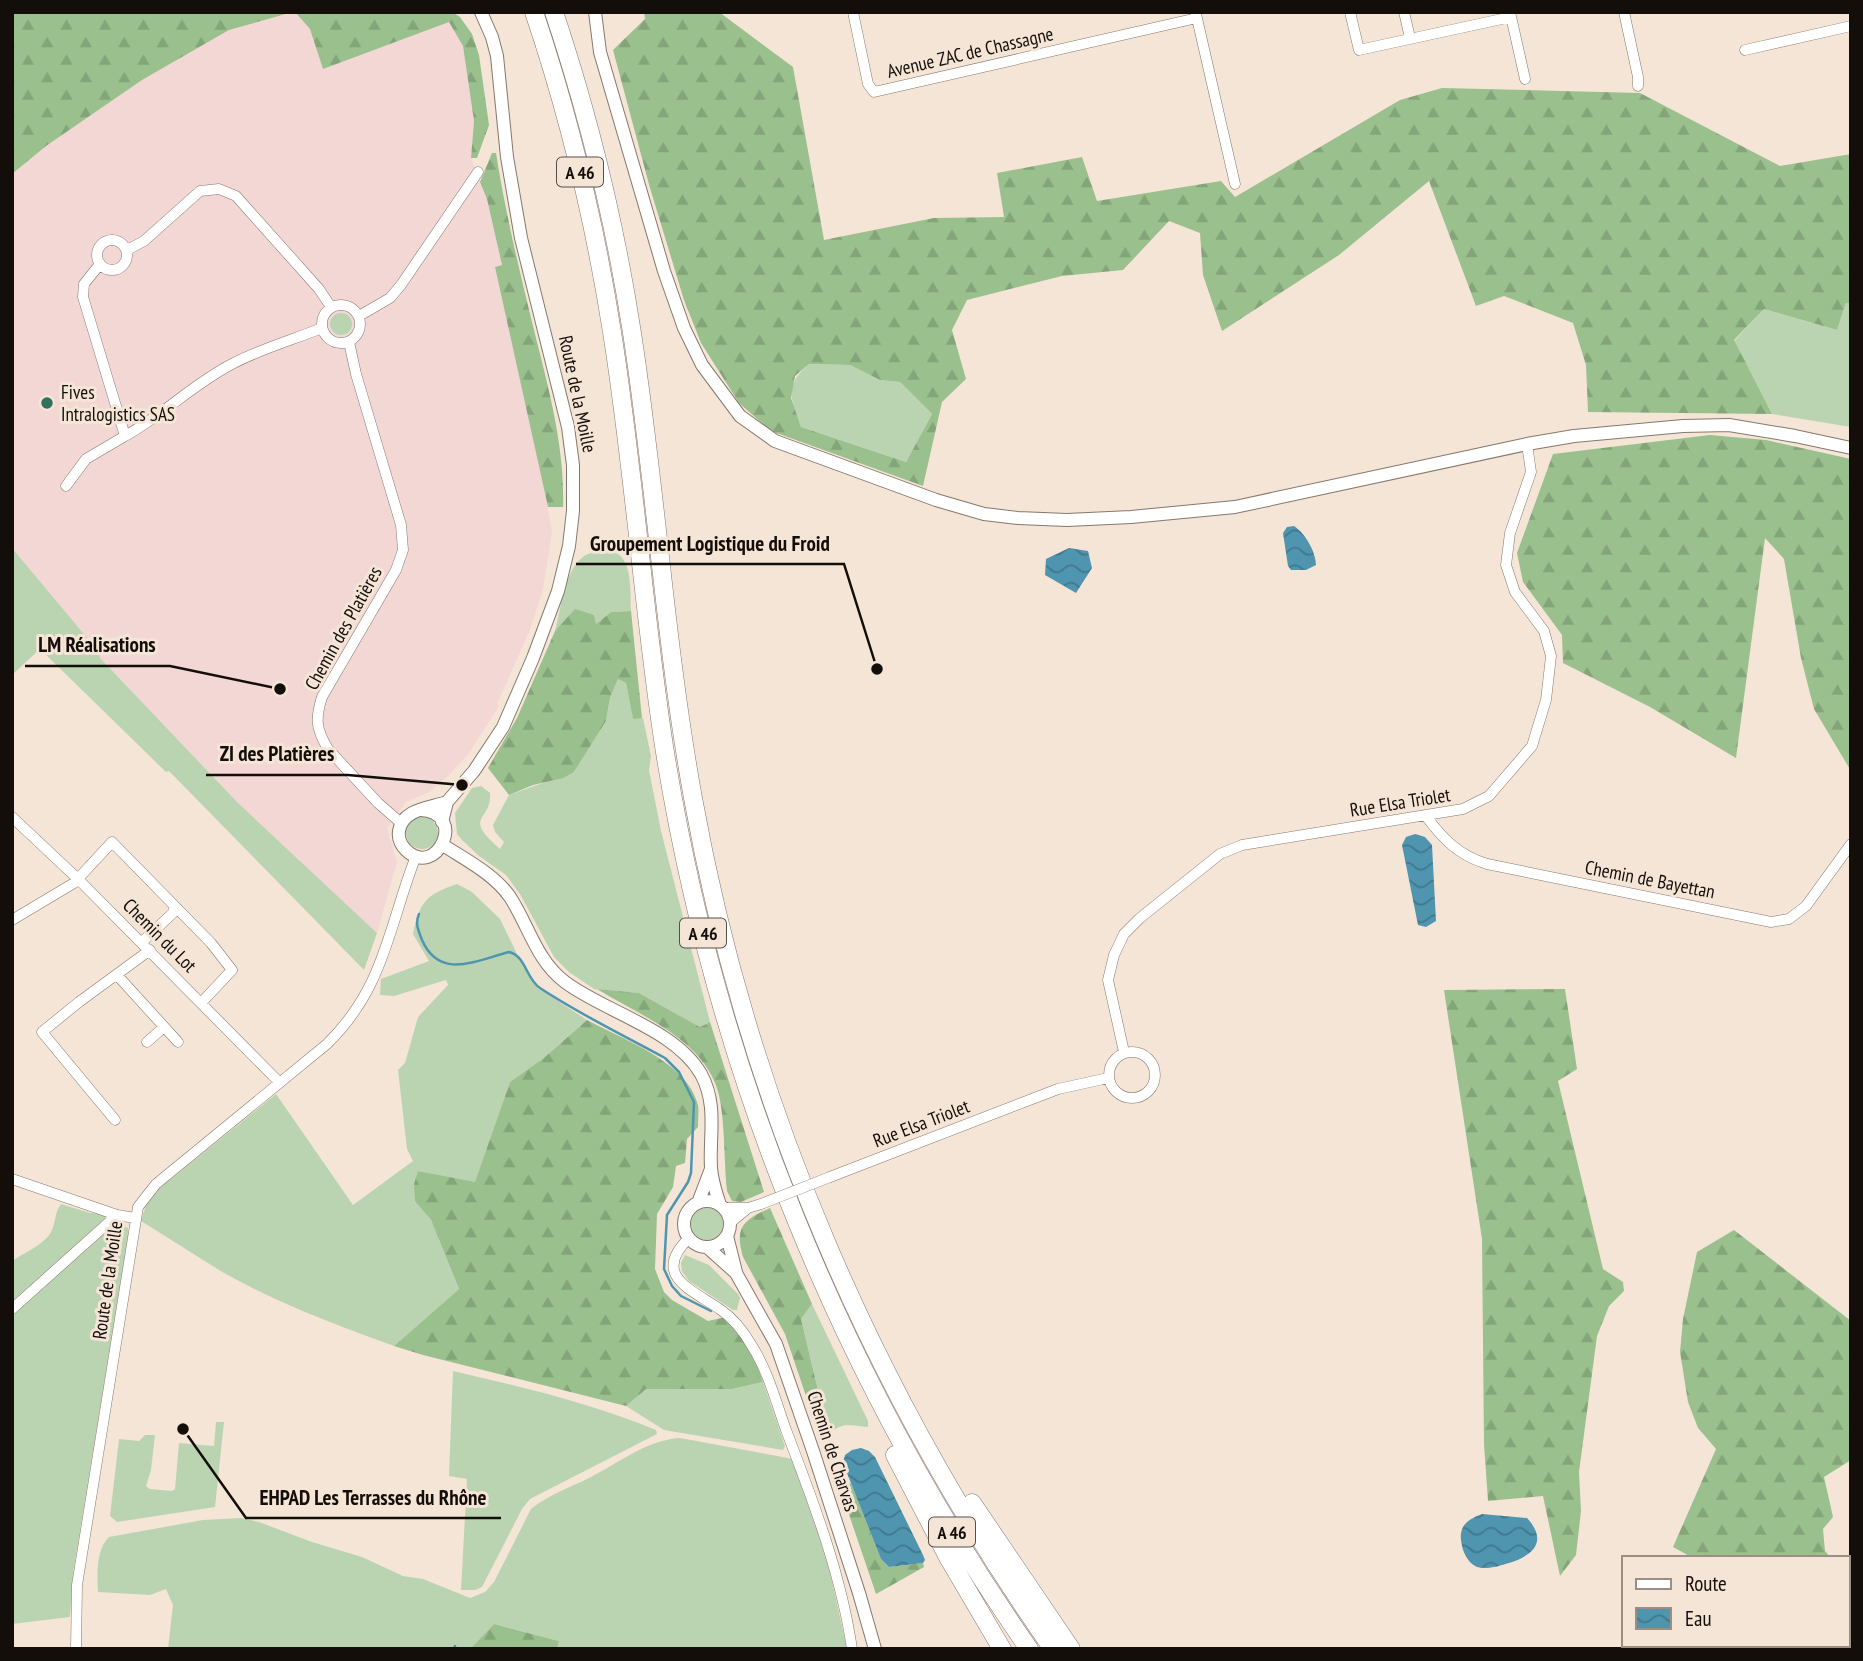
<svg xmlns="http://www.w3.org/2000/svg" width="1863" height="1661" font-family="'PT Sans Narrow',sans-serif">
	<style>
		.commercial { fill: #f2d7d5 }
		.grass { fill: #bad4b1 }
		.forest { fill: url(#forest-firs); fill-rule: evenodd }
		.water { fill: url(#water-waves) }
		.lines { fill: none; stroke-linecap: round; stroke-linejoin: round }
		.stream { stroke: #4f95af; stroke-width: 2.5 }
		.minor-casing { stroke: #86786c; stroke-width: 11 }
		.tertiary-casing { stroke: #86786c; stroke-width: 14 }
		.motorway-casing { stroke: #86786c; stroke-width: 19 }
		.minor { stroke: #fff; stroke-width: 10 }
		.tertiary { stroke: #fff; stroke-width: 12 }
		.motorway { stroke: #fff; stroke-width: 18 }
		.minor-bridge-casing { stroke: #86786c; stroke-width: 11; stroke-linecap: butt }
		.minor-bridge { stroke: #fff; stroke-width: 10 }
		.poi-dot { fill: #31715e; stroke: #f5e5d7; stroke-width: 2.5 }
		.labels { text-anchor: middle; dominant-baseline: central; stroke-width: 6; stroke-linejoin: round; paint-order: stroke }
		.shield { fill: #f5e5d7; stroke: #584e48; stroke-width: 2 }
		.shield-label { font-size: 18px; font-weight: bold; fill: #140e0a }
		.street-label { font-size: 19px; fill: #140e0a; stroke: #f5e5d7 }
		.poi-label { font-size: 19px; fill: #140e0a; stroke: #f5e5d7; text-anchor: start }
		.leader { fill: none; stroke: #140e0a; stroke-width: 2.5 }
		.callout-dot { fill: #140e0a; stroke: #f5e5d7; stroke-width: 2.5 }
		.callout-label { font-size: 21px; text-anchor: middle; font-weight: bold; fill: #140e0a; stroke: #f5e5d7; stroke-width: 6; stroke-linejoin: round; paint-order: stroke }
	</style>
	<defs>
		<pattern id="forest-firs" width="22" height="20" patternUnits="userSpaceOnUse" patternTransform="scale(1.75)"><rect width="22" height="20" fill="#9ac08e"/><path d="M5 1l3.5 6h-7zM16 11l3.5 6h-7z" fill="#84a479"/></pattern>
		<pattern id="water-waves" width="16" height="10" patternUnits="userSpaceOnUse" patternTransform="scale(1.75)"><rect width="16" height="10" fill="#4f95af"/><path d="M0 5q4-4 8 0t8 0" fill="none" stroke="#40788d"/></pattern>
	</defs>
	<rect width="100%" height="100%" fill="#f5e5d7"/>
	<path class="commercial" d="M295,12L310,29L323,69L449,22L463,46L474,121L471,158L487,199L502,265L495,267L543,482L552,531L543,590L529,632L497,704L499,706L469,753L447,777L429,792L406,802L387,828L397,862L377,933L238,803L100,658L99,652L12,548V174L46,146L142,80L229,30Z"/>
	<path class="grass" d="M1846,303L1851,304V427L1772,414L1734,341L1764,309L1837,330Z
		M330 324a11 11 0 1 1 22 0a11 11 0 1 1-22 0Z
		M809,364L850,365L880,380L900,382L932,414L906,462L801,427C791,398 783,387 809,364Z
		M12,548L99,652L100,658L238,803L377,933L364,970L169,771L166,772L40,649L12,675Z
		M606,551C610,552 614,552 618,554C633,564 630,596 631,611L611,612L596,624L555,631C561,609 564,570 584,556C590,552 598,552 606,551Z
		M618,679L626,683L633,718H643L651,756L649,770L661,831L710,1022L700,1027L639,993L594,989L569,972L554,957L520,894L506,875L479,856L462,840L457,834L455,813L472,788L481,786L490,793C492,822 461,815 500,849L504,842L495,832L493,825L509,795L574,772L606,721L610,698Z
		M406 833a16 16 0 1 1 32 0a16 16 0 1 1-32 0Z
		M457,884L472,892L500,919L518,956L538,988L587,1020L545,1057L510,1082L475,1183L418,1171L415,1200L431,1220L459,1289L394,1346C336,1325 278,1303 224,1273C196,1256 169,1238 141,1221L146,1205L156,1191L276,1094L353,1205L413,1161L407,1149L398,1070L405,1063L418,1017L448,985L446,980L394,996L380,995L381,979L429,961L413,934C420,902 425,895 457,884Z
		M61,1204L90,1213L104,1214L106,1219L12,1308V1261C24,1253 47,1243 52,1230C56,1220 55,1212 61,1204Z
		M691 1224a16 16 0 1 1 32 0a16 16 0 1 1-32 0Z
		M117,1222H122L123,1226L128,1228V1237L73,1573L70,1617L12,1624V1316L57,1273Z
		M685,1255L709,1265L738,1294L740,1298L737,1310H733L689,1281L682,1271L681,1263Z
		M812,1304L868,1421V1427C843,1425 845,1422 823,1437H819L807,1399L820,1397L801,1319Z
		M453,1371C522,1387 591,1403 656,1430L657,1434L530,1499L522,1509L482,1587L475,1590H461L467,1479L449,1476Z
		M763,1382L785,1446L783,1450L664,1430L626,1406L645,1389H732Z
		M216,1422H224L215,1507L117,1522L110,1516L119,1439L139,1441L145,1435H155L151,1470L146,1486L150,1489L172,1491L175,1489L179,1443L214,1446Z
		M680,1438L793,1459L829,1567L847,1649H557L559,1641L494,1624L470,1649H168L173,1605L166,1589L150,1595L98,1592C97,1575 96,1549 109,1537L203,1520L241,1518L259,1522L312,1542L362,1557L403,1576L423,1579L470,1598L485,1592L494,1582L531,1509C548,1495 569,1488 589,1478C619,1463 646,1440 680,1438Z"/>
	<path class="forest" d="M12,12H293L229,30L142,80L46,146L12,174Z
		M295,12H452L460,17L472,34L479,55L489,125L477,158H471L474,121L463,46L449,22L323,69L310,29Z
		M644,12H719L793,67L824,240L934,218L1004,217L997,173L1082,157L1097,201L1221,181L1235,197L1400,100L1442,88L1640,93L1780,166L1851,154V304L1846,303L1837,330L1764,309L1734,340L1772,414L1588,412L1586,365L1573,323L1504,296L1476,306L1429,181L1339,255L1222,331L1203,275L1200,233L1169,221L1123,270L1062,276L967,300L952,330L966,379L942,402L923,486L771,431L739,403L701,343L684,300L650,188L613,50L645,19ZM809,364L850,365L880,380L900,382L932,414L906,462L801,427L791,398L795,376Z
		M492,153H496C505,210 518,265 532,322C547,383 565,444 563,507H548L495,267L502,265L487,199L480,182Z
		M1710,435L1766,440L1851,459V771L1814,709L1801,658L1784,559L1765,538L1736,758L1650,707L1563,663L1562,635L1523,582L1517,553L1553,454Z
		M575,609L594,615L596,624L611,612L631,611L642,718L633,719L626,683L618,679L610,698L606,721L574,772L563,778L533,785L509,795L488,768L517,718L555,631Z
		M597,989L639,993L700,1027L710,1022L764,1192L741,1202L732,1201L727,1191C724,1163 725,1134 721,1106C714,1043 644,1018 597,989Z
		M1565,989L1577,1069L1558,1081L1603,1269L1623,1282L1624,1291L1609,1306L1597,1336L1579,1472L1581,1511L1576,1555L1560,1576L1543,1496L1488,1501L1484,1444L1482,1239L1444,990Z
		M587,1020C622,1039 688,1062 698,1105C699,1112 698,1120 698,1127L687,1139L685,1163L676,1166L673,1187L657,1214L655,1269L664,1292L672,1300L708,1321L726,1317C744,1336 755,1357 763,1382L732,1389H646L626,1406L423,1355L394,1346L459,1289L431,1220L415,1201L414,1184L418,1171L475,1182L510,1082L545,1057Z
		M770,1208L812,1304L801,1319L820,1398L807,1399L785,1334L743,1257C734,1226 744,1220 770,1208Z
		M1734,1230L1851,1321V1460L1824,1477L1833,1517L1823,1529L1825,1551L1831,1558H1693L1673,1547L1716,1449L1698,1428L1688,1402L1680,1352L1683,1319L1697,1252Z
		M851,1483L881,1559L889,1567L923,1563L924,1567L876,1594L840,1488Z
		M494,1624L559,1641L557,1649H470Z"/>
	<path class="water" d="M1294,526C1305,533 1316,552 1316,565L1306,570H1291L1288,566L1283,533L1287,527Z
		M1069,548L1088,551L1092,568L1076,593L1045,575L1046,559Z
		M1415,834L1425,837L1432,845L1436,921L1426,927L1418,925L1402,845L1406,837Z
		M861,1448L869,1451L875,1457L923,1555L925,1560L923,1563L889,1567L881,1559L843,1463L845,1455L852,1450Z
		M1482,1514L1527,1518C1548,1541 1534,1555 1509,1563C1499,1566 1487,1570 1477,1567C1467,1563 1462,1550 1461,1540C1459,1525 1469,1519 1482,1514Z"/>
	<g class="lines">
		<path class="stream" d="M419,914C415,923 418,930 422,940C440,981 477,960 509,952C526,956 526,979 540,988C579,1014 623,1035 665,1058L679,1072L694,1102L691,1173L688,1182L667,1215L664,1269L672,1286L681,1296L711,1311
			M454,1649L455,1646"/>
		<defs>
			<path id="minor" d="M853,12L868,84L874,92L1197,18
				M1350,12L1359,50L1511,17
				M1404,12L1410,38
				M1510,12L1525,79
				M1624,12L1638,77V86
				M1196,14L1235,184
				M1745,50L1851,26
				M97 255a15 15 0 1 1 30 0a15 15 0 1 1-30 0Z
				M127,250L144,241L200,191L219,189L236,196L319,289L331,307
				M100,264L84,284L83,297L125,436C162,416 193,384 232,364C260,349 292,340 322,328
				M322 324a19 19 0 1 1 38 0a19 19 0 1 1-38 0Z
				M359,316L390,298L401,285L478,172
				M349,342L356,374L401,525L403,550L396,570L322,697C315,719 316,729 328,749L378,803L401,823
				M66,486L86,459L125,436
				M1425,815C1443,839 1458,855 1487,864L1771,922L1789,919L1806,906L1851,844
				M12,817L78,879L279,1082
				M12,920L74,883L112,842L211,943L232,970L202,1002
				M142,942L173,913L174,906
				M117,975L178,1042
				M147,1042L164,1027
				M1109 1075a23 23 0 1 1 46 0a23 23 0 1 1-46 0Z
				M1124,1052L1108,980L1114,955L1124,934L1140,918L1220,854L1242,845L1463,809L1489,796L1532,746L1546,700L1551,656L1544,631L1515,592L1506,565L1510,533L1531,472L1527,444
				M115,1120L42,1032L79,1002L150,950
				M830,1177L1058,1089L1108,1078
				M12,1179L117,1215
				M723,1208H748L761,1204
				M730,1223L748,1208
				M689,1238C650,1276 693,1290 721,1310C734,1319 744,1332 752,1346C768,1371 776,1402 786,1430C813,1501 841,1573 852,1649
				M12,1309L117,1215L135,1218
				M1847,1626L1851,1622
				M76,1649L77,1585L138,1207L156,1184L327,1044C385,987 388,928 416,856
				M1830,1649L1832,1645"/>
			<path id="tertiary" d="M595,12L600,52L664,271L684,328L702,365L740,416L775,441L936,500L984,514L1018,518L1067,520L1131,517L1235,507L1527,444L1574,436L1683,426L1729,425L1795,436L1851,448
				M421,810C469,813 436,880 406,850C401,845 398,838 399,831C402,809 430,808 447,802
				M442,822L447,802L474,771L503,727L533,658L558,591L569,546L573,511V465L568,427L521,238L507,157L497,56L492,37L481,12
				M443,845C466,860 494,874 510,897C529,926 536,960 565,982C605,1012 675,1029 701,1074C718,1105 709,1136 711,1168C712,1181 716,1193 720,1205
				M684 1224a23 23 0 1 1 46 0a23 23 0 1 1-46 0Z
				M698,1203L711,1169
				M727,1236L736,1272
				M707,1247L736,1273L776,1344L813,1451L859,1593L875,1649"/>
			<path id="motorway" d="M534,12C569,116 595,224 612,332C634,470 643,609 664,746C715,1070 842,1380 1029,1649
				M554,12C589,117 615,223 632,333C656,488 665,644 693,798C748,1104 874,1395 1053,1649
				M895,1455L949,1559L1002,1649
				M972,1503L1071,1649"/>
		</defs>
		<use href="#minor" class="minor-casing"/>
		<use href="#tertiary" class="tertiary-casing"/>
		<use href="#motorway" class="motorway-casing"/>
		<use href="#minor" class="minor"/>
		<use href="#tertiary" class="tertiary"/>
		<use href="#motorway" class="motorway"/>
		<defs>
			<path id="minor-bridge" d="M761,1204L830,1177"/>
		</defs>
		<use href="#minor-bridge" class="minor-bridge-casing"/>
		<use href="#minor-bridge" class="minor-bridge"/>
	</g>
	<circle class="poi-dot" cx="47" cy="403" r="7"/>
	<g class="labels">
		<g class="shield">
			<rect x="557" y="157.5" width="46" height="29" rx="5"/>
			<rect x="680" y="918.5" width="46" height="29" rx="5"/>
			<rect x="929" y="1517.5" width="46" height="29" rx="5"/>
		</g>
		<g class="shield-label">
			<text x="580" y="172">A 46</text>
			<text x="703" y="933">A 46</text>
			<text x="952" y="1532">A 46</text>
		</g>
		<g class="street-label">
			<text transform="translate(970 52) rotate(-13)">Avenue ZAC de Chassagne</text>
			<text transform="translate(578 394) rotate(78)">Route de la Moille</text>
			<text transform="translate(343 628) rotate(-61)">Chemin des Platières</text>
			<text transform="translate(1400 802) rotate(-9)">Rue Elsa Triolet</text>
			<text transform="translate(1650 879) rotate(11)">Chemin de Bayettan</text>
			<text transform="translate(160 935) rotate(45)">Chemin du Lot</text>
			<text transform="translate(921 1123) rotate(-21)">Rue Elsa Triolet</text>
			<text transform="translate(107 1280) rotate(-82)">Route de la Moille</text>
			<text transform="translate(833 1451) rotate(72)">Chemin de Charvas</text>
		</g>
		<g class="poi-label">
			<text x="61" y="392">Fives<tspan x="61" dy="22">Intralogistics SAS</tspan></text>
		</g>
	</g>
	<path class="leader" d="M877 669L844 564H576M280 689L170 666H25M462 785L348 775H206M183 1429L246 1518H501"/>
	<g class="callout-dot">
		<circle cx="877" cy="669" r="7"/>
		<circle cx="280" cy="689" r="7"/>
		<circle cx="462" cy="785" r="7"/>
		<circle cx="183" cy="1429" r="7"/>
	</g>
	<g class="callout-label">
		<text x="710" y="551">Groupement Logistique du Froid</text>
		<text x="97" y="652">LM Réalisations</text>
		<text x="277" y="761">ZI des Platières</text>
		<text x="373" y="1505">EHPAD Les Terrasses du Rhône</text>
	</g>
	<rect width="1863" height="1661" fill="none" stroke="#140e0a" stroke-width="28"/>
	<rect x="1622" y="1556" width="228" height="91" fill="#f5e5d7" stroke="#9b8f85" stroke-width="2"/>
	<rect x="1636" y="1579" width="35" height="10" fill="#ffffff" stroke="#9b8f85" stroke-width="2"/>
	<text x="1685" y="1591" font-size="21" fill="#140e0a">Route</text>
	<rect x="1636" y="1608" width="35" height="21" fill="url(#water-waves)" stroke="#9b8f85" stroke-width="2"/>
	<text x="1685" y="1626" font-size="21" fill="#140e0a">Eau</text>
</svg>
